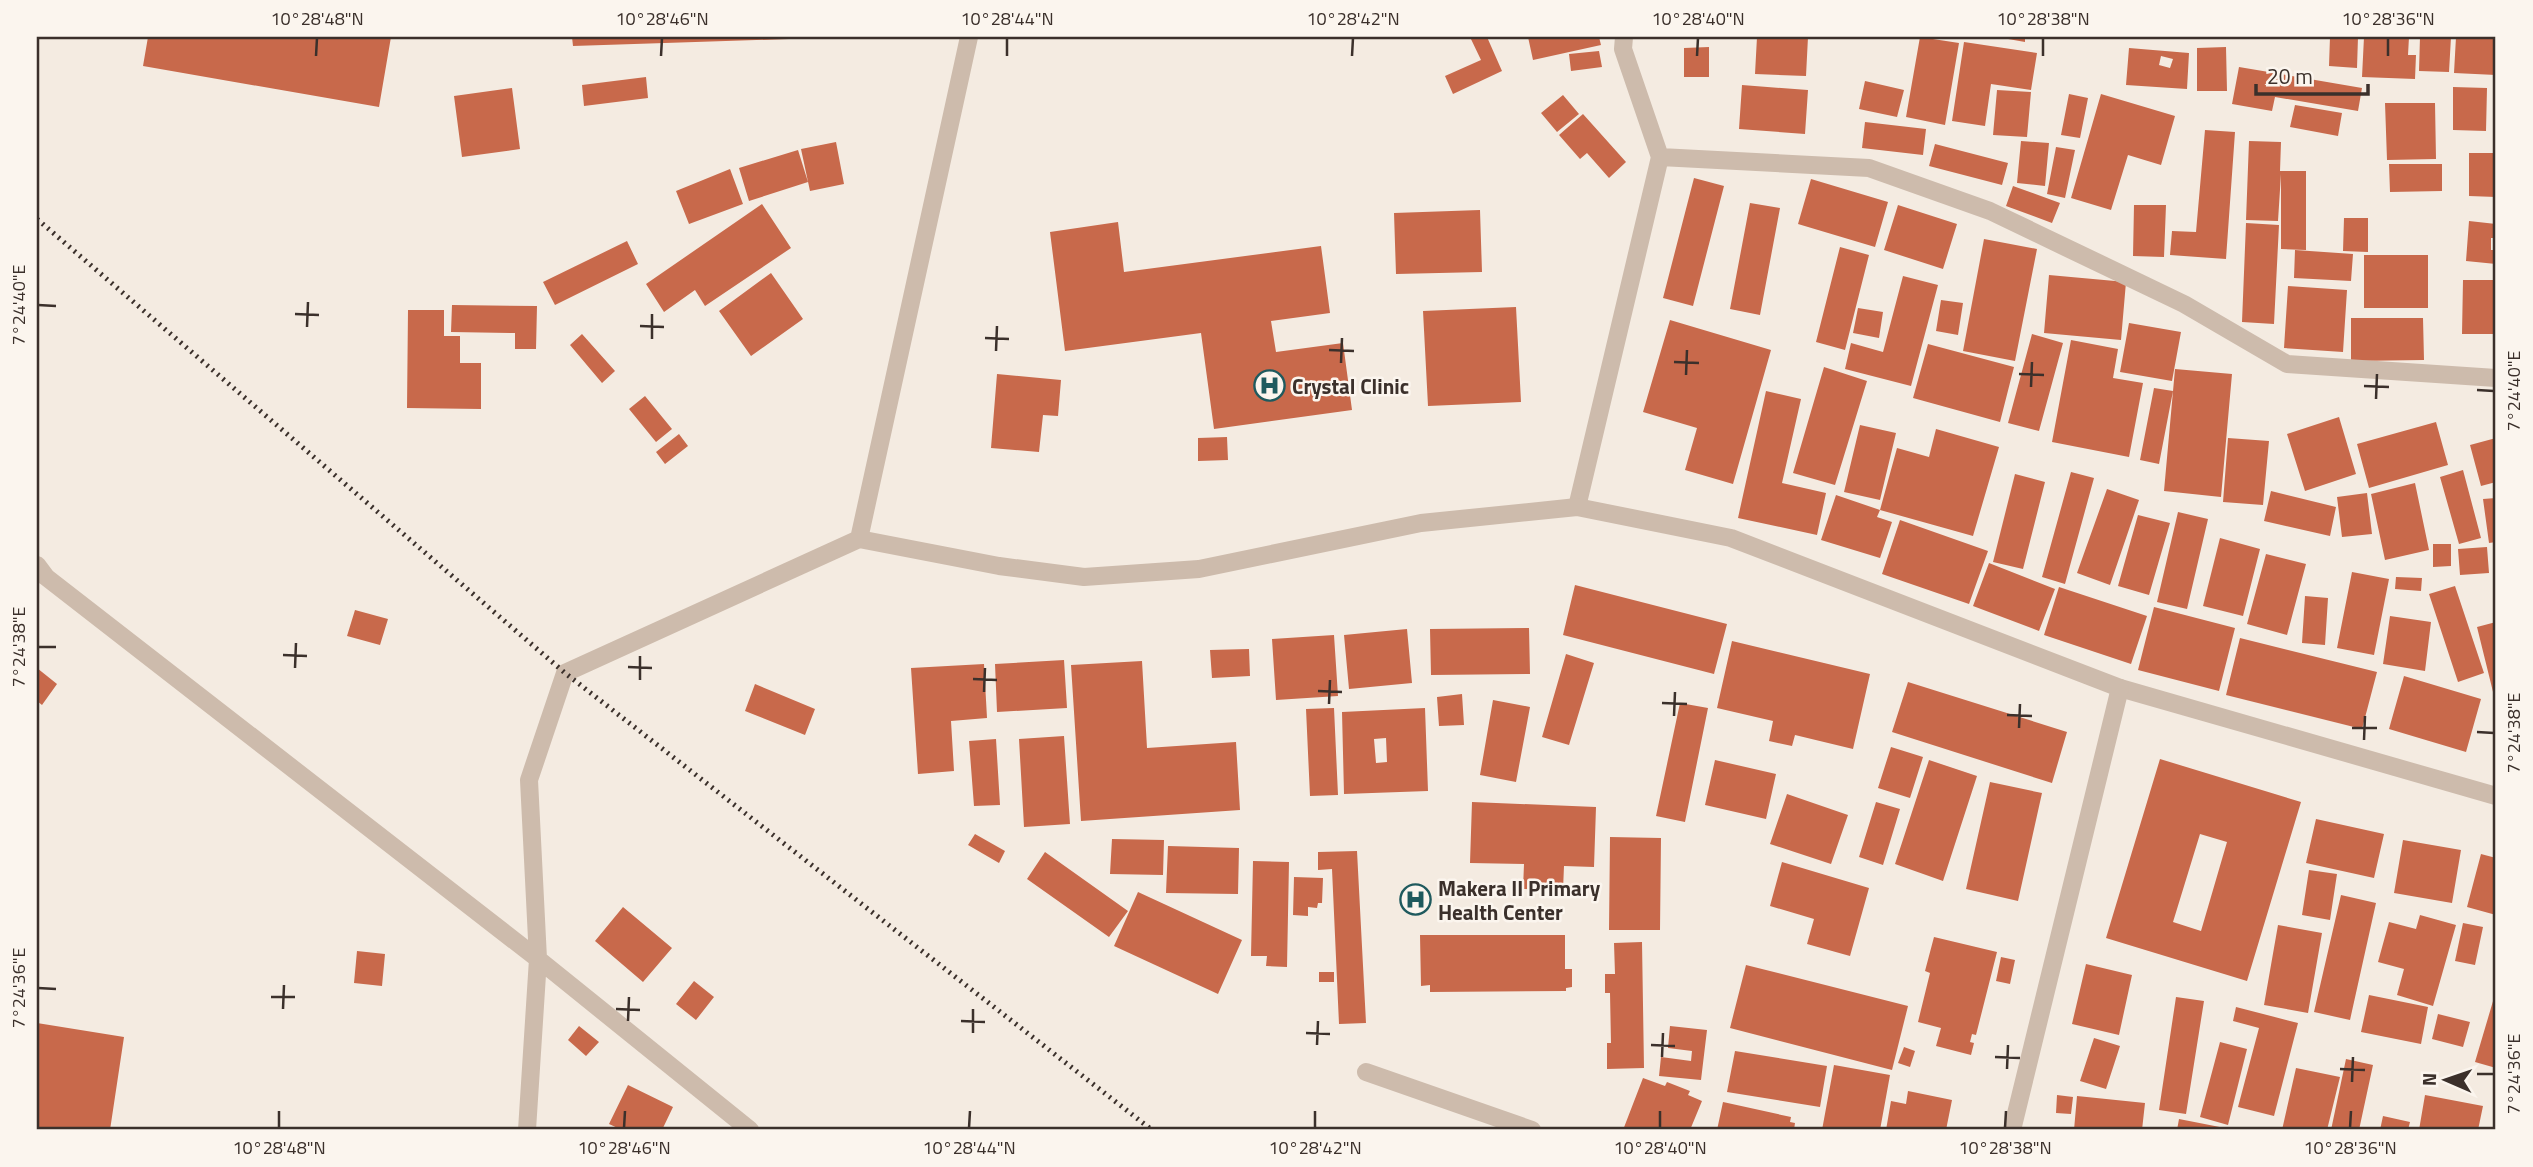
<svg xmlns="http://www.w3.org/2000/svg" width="2533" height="1167" font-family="'Titillium Web',sans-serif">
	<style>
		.building { fill: #c8694b; fill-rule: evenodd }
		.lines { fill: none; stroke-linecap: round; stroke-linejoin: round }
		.minor { stroke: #cdbbac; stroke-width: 18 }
		.tertiary { stroke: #cdbbac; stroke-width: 18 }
		.rail { stroke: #3b302b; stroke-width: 5; stroke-dasharray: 2 5; stroke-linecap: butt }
		.ticks { fill: none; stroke: #3b302b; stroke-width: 2.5 }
		.labels { text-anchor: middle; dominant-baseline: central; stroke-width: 5; stroke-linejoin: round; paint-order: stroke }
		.poi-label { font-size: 21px; font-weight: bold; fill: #3b302b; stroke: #fbf5ee; text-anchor: start }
		.neatline { fill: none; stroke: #3b302b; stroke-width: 2.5 }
		.ticks-label { font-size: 18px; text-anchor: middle; fill: #3b302b }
	</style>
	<rect width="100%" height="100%" fill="#f4ebe1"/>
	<path class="building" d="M148,37H391L379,107L143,66Z
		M572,37H789V39L573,46Z
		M1470,37H1487L1502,71L1453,94L1445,76L1481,60Z
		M1528,37H1599L1601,45L1533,60Z
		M1757,37H1808L1806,76L1755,74Z
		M1920,37L1959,43L1945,125L1906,117Z
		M1997,37H2025V42Z
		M2330,37H2358L2357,68L2329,66Z
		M2364,37H2409L2408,55H2416L2415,79L2362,77Z
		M2420,37H2451L2449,72L2419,71Z
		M2456,37H2496V75L2454,73Z
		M1964,42L2037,53L2031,90L1991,84L1985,126L1952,121Z
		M1709,47V77H1684V48Z
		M2226,47L2227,91H2197V48Z
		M2129,48L2189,53L2187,89L2126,85ZM2161,56L2173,59L2170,68L2159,65Z
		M1599,51L1602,67L1571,71L1569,54Z
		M2239,67L2362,88L2358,111L2275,97L2272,111L2232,104Z
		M646,77L648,98L584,106L582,85Z
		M1865,81L1904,90L1897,117L1859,109Z
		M1742,85L1808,90L1805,134L1739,129Z
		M2453,87L2487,88L2486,131L2453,130Z
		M512,88L520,149L462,157L454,96Z
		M1997,90L2031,92L2027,137L1993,135Z
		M2069,94L2088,98L2080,138L2061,135Z
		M2101,94L2175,116L2161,165L2128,155L2111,210L2071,198Z
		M1563,95L1579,114L1557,132L1541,113Z
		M2385,103H2435L2436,159L2387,160Z
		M2295,105L2342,113L2338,136L2290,127Z
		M1583,114L1626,162L1609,178L1587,153L1580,159L1559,135Z
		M1865,122L1926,129L1923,155L1862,148Z
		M2205,130L2235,132L2226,259L2170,255L2172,231L2196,232Z
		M2021,141L2049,143L2045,186L2017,183Z
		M2249,141L2281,142L2280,171H2306V250L2281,249V174L2278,221L2246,220Z
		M836,142L844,184L810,191L801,149Z
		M1935,144L2008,163L2002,185L1929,166Z
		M2056,147L2075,150L2065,198L2047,194Z
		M798,150L808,182L749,201L739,168Z
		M2469,153H2496V197L2469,196Z
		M2389,164H2442V191L2390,192Z
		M730,169L743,204L689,224L676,191Z
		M1694,178L1724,186L1693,306L1663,298Z
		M1811,179L1888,202L1875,247L1798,224Z
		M2013,186L2060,203L2052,223L2006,206Z
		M1750,203L1780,208L1760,315L1730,309Z
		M762,204L791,248L705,306L695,290L664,312L646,284Z
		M1898,205L1957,224L1943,269L1884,250Z
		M2134,205H2166L2164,257L2133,256Z
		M1480,210L1482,272L1396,274L1394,213Z
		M2344,218H2368V252L2343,251Z
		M2469,221L2496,224V238H2491V250H2496V264L2466,261Z
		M1118,222L1124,272L1321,246L1330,313L1271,321L1276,352L1343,343L1352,410L1214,429L1201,333L1065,351L1050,232Z
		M2246,223L2279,225L2274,324L2242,322Z
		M1984,239L2037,249L2015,361L1963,351Z
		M627,241L638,264L555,305L543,282Z
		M1840,247L1869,255L1845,350L1816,342Z
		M2295,250L2353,254L2351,281L2294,278Z
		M2364,255H2428V308H2364Z
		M771,273L803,319L751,356L719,311Z
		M2049,275L2126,282L2121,340L2044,333Z
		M1903,276L1938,285L1911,386L1845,369L1851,343L1883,352Z
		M2463,280H2496V334H2462Z
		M2288,286L2347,290L2343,352L2284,348Z
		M1941,300L1963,303L1958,335L1936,331Z
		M452,305L537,306L536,349H515V333L451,332Z
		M1516,307L1521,402L1428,406L1423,311Z
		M1858,308L1883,312L1879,338L1853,333Z
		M408,310H444V336H460V363H481V409L407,408Z
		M2351,318H2423L2424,360L2351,361Z
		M1670,320L1771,350L1733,484L1685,470L1697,428L1643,412Z
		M2129,323L2181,332L2172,381L2120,372Z
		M582,334L615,371L602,383L570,345Z
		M2032,334L2063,343L2039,431L2008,423Z
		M2071,340L2118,349L2113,378L2143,383L2129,457L2052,442Z
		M1928,344L2014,367L2000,422L1913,398Z
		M1824,367L1867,381L1835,485L1793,473Z
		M2175,369L2232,374L2221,497L2164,491Z
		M997,374L1061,380L1058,416L1043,415L1039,452L991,448Z
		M2154,388L2173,391L2159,464L2140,460Z
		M1766,391L1801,399L1782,483L1826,493L1817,535L1738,518Z
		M645,396L672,429L656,442L629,409Z
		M2339,417L2356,474L2305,491L2287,434Z
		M2436,422L2448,465L2369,488L2357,444Z
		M1860,425L1896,433L1880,500L1844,492Z
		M1936,429L1999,447L1973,536L1880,510L1897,448L1929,457Z
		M679,434L688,446L665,464L656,452Z
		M1227,437L1228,460L1198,461V438Z
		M2228,438L2269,441L2263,505L2223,502Z
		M2496,438V482L2481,486L2470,445Z
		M2463,470L2481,538L2459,544L2440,477Z
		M2071,472L2094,478L2065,584L2042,577Z
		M2015,474L2045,482L2023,569L1993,562Z
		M2415,483L2429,550L2385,560L2371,494Z
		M2107,489L2139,500L2110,585L2077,573Z
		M2271,491L2336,507L2330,536L2264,521Z
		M2367,493L2372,534L2342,537L2337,497Z
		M1836,495L1880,510L1877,517L1892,522L1880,558L1821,540Z
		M2496,498V542L2489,543L2483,499Z
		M2178,512L2208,519L2187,609L2157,602Z
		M2138,515L2170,523L2149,595L2118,586Z
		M1900,520L1988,551L1969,604L1882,574Z
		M2220,538L2260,549L2243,616L2203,606Z
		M2433,544H2451V566L2433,567Z
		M2487,547L2489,573L2460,575L2458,549Z
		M2266,554L2306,564L2287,635L2247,624Z
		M1989,563L2055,589L2039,631L1973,606Z
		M2352,572L2389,579L2374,655L2337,648Z
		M2396,577L2422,578L2421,591L2395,589Z
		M1575,585L1727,624L1714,674L1563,635Z
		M2455,586L2484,673L2458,682L2429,594Z
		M2059,587L2147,616L2131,664L2044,635Z
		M2305,596L2328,598L2325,645L2302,643Z
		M2154,607L2235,628L2219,691L2138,670Z
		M355,610L388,619L380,645L347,636Z
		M2390,616L2431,622L2425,671L2383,664Z
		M2496,622V700H2495L2477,627Z
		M1529,628L1530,674L1431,675L1430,629Z
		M1407,629L1412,683L1349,689L1344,635Z
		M1334,635L1338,696L1276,700L1272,639Z
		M2240,638L2377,672L2362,729L2226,695Z
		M1732,641L1870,674L1853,749L1795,735L1792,746L1769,741L1773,721L1717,708Z
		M1249,649L1250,676L1212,678L1210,650Z
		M1566,654L1594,663L1569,745L1542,737Z
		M1064,660L1067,708L997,712L995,664Z
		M1142,661L1147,748L1236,742L1240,810L1081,821L1071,665Z
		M984,664L987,718L951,721L954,771L918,774L911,668Z
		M37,668L57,684L42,705L37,701Z
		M2404,676L2481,699L2466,752L2389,729Z
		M1908,682L2067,732L2052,783L1892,732Z
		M755,684L815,709L805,735L745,711Z
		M1462,694L1464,725L1439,726L1437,697Z
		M1493,700L1530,707L1516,782L1480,775Z
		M1680,703L1708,708L1685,822L1656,816Z
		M1334,708L1338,795L1310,796L1306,709Z
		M1425,708L1428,791L1344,794L1342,712ZM1386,738L1387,762L1376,763L1374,739Z
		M1064,736L1070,824L1024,827L1019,739Z
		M996,739L1000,805L974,806L969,741Z
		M1891,747L1923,757L1910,798L1878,788Z
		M2160,759L2301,802L2247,981L2106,938ZM2200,834L2227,842L2201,931L2173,922Z
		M1715,760L1776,774L1766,819L1705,805Z
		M1929,760L1977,776L1943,881L1895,864Z
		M1990,782L2042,793L2018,901L1966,889Z
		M1787,794L1848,815L1831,864L1770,844Z
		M1472,802L1596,807L1594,867L1564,866L1563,890L1523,889L1524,864L1470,863Z
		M1876,802L1900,809L1883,865L1859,857Z
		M2316,819L2384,834L2374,878L2306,863Z
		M975,834L1005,851L999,863L968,845Z
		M1610,837L1661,838L1660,930H1609Z
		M1112,839L1164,840L1163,875L1110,874Z
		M2403,840L2461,850L2452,903L2394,893Z
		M1168,846L1239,848L1238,894L1166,893Z
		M1357,851L1366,1023L1339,1024L1332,869L1318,870V852Z
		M1045,852L1128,911L1109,937L1027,879Z
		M2481,854L2496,858V915L2467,907Z
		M1253,861L1289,862L1287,967L1266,966L1267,956H1251Z
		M1782,862L1869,888L1850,956L1807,944L1814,919L1770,906Z
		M2309,870L2337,874L2330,920L2302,915Z
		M1294,877L1323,878L1322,903H1318L1317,908L1308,907V916L1293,915Z
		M1138,892L1242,940L1218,994L1114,946Z
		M2341,895L2376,903L2350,1020L2314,1012Z
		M623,907L672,948L643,982L595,941Z
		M2420,915L2456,925L2433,1006L2397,995L2404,969L2378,962L2389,922L2416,929Z
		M2463,923L2483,927L2475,965L2455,961Z
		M2278,925L2322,933L2308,1013L2264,1005Z
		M1420,935H1565V969H1572V987L1566,988V991L1430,992V985L1421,986Z
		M1934,937L1997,952L1976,1035L1972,1034L1970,1042L1974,1043L1971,1055L1936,1046L1941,1028L1918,1022L1930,973L1925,971Z
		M1642,942L1644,1068L1607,1069V1043H1611L1610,993H1605V974H1615L1614,943Z
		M357,951L385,954L382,986L354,983Z
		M2001,957L2015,960L2010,984L1996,981Z
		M2086,964L2132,975L2119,1035L2072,1024Z
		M1746,965L1908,1006L1892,1070L1730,1028Z
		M1319,972H1334V982H1319Z
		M694,981L714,997L696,1020L676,1004Z
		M2496,991V1068L2475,1062Z
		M2369,995L2428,1007L2421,1044L2361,1032Z
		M2176,997L2204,1001L2186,1114L2159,1110Z
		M2236,1007L2298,1023L2274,1116L2238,1107L2259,1028L2233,1021Z
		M2438,1014L2470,1022L2463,1047L2432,1039Z
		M37,1023L124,1037L110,1130H37Z
		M579,1026L599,1042L586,1056L568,1040Z
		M1670,1026L1707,1030L1701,1080L1659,1076L1661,1057L1691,1061L1692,1051L1668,1048Z
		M2094,1038L2120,1046L2106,1089L2080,1081Z
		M2220,1042L2247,1049L2228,1125L2200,1117Z
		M1904,1047L1915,1051L1910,1067L1898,1063Z
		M1735,1051L1827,1066L1820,1107L1727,1092Z
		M2346,1059L2373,1065L2359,1130H2331Z
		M1834,1065L1890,1075L1880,1130H1822Z
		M2296,1068L2340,1077L2327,1130H2282Z
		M1643,1078L1665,1086L1667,1082L1690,1091L1688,1095L1702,1101L1690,1130H1623Z
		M628,1085L673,1107L662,1130H622L609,1124Z
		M1908,1091L1952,1100L1946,1130H1886L1891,1101L1906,1104Z
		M2057,1095L2073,1097L2071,1114L2056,1113Z
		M2425,1095L2483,1106L2478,1130H2419Z
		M2077,1096L2145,1103L2142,1130H2074Z
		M1723,1102L1791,1117L1790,1122L1795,1123L1794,1130H1717Z
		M2383,1116L2410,1122L2408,1130H2380Z
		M2179,1119L2230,1129V1130H2177Z"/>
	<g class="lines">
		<path class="minor" d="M1624,37L1623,49L1660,157
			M1577,507L1660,157L1869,168L1990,211L2184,304L2287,364L2496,378
			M2120,688L2496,796
			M1366,1072L1532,1130"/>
		<path class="tertiary" d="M859,539L969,37
			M37,565L46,577L538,959L750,1130
			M527,1130L538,959L529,780L565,673L859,539L999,566L1084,577L1199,569L1421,523L1577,507L1731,538L2120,688L2012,1130"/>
		<path class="rail" d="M37,219L565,673L1152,1130"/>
	</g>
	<path class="ticks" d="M316,56L317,38M661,56L662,38M1007,56V38M1352,56L1353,38M1697,56L1698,38M2043,56V38M2388,56V38M38,305L56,306M295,314L319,315M640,326L664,327M307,327L308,302M985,338L1009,339M652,339V314M1329,350L1354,351M996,351L997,326M1674,362L1699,363M1341,363L1342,338M2019,374L2044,375M1686,375L1687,350M2364,386L2389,387M2031,387L2032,362M2477,390L2494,391M2376,399L2377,374M38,647H56M283,655L307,656M628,667L652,668M295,668L296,643M973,679L997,680M640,680V656M1318,691L1342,692M984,692L985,668M1662,703L1687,704M1329,704L1330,680M2007,715L2032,716M1674,716L1675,692M2019,728L2020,704M2352,728H2377M2477,732L2494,733M2364,740L2365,716M38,988L56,989M271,997H295M283,1009L284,985M616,1009L640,1010M628,1021L629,997M961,1021L985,1022M973,1033V1009M1306,1033L1330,1034M1317,1045L1318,1021M1651,1045L1675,1046M1662,1057L1663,1033M1995,1057L2020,1058M2007,1069L2008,1045M2340,1069L2365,1070M2477,1074H2494M2352,1082L2353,1057M279,1128V1111M624,1128L625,1111M969,1128L970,1111M1315,1128V1111M1660,1128V1111M2005,1128L2006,1111M2350,1128L2351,1111"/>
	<defs>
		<symbol id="hospital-ring" viewBox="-11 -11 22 22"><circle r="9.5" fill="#fbf5ee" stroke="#1f5a5e" stroke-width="1.5"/><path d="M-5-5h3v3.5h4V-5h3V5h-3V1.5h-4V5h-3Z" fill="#1f5a5e"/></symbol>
	</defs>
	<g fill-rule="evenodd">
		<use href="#hospital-ring" x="1252" y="368" width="35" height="35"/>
		<use href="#hospital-ring" x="1398" y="882" width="35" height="35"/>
	</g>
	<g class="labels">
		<g class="poi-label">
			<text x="1292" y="386">Crystal Clinic</text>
			<text x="1438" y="888">Makera II Primary<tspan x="1438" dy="24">Health Center</tspan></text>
		</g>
	</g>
	<rect width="2533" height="1167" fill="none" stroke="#fbf5ee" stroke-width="77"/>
	<g transform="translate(2446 1080) rotate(272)" stroke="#fbf5ee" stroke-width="5" paint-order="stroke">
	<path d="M0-5L12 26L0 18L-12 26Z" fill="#3b302b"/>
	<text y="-10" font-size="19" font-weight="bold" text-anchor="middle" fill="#3b302b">N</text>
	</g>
	<path d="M2256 84v10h112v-10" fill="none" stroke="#3b302b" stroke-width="3.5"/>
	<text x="2267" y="84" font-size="21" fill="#3b302b" stroke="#fbf5ee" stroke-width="5" paint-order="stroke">20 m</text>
	<rect x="38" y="38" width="2456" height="1090" class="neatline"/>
	<g class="ticks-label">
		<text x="317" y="25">10°28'48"N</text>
		<text x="662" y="25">10°28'46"N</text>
		<text x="1007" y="25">10°28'44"N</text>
		<text x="1353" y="25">10°28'42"N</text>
		<text x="1698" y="25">10°28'40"N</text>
		<text x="2043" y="25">10°28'38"N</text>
		<text x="2388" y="25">10°28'36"N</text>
		<text transform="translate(19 305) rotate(-90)" y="6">7°24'40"E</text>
		<text transform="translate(2514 391) rotate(-90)" y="6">7°24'40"E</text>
		<text transform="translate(19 647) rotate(-90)" y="6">7°24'38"E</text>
		<text transform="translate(2514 733) rotate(-90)" y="6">7°24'38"E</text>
		<text transform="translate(19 988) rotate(-90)" y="6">7°24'36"E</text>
		<text transform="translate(2514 1074) rotate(-90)" y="6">7°24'36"E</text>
		<text x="279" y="1154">10°28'48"N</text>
		<text x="624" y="1154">10°28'46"N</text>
		<text x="969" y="1154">10°28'44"N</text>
		<text x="1315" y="1154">10°28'42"N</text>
		<text x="1660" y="1154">10°28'40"N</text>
		<text x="2005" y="1154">10°28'38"N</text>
		<text x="2350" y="1154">10°28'36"N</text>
	</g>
</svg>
